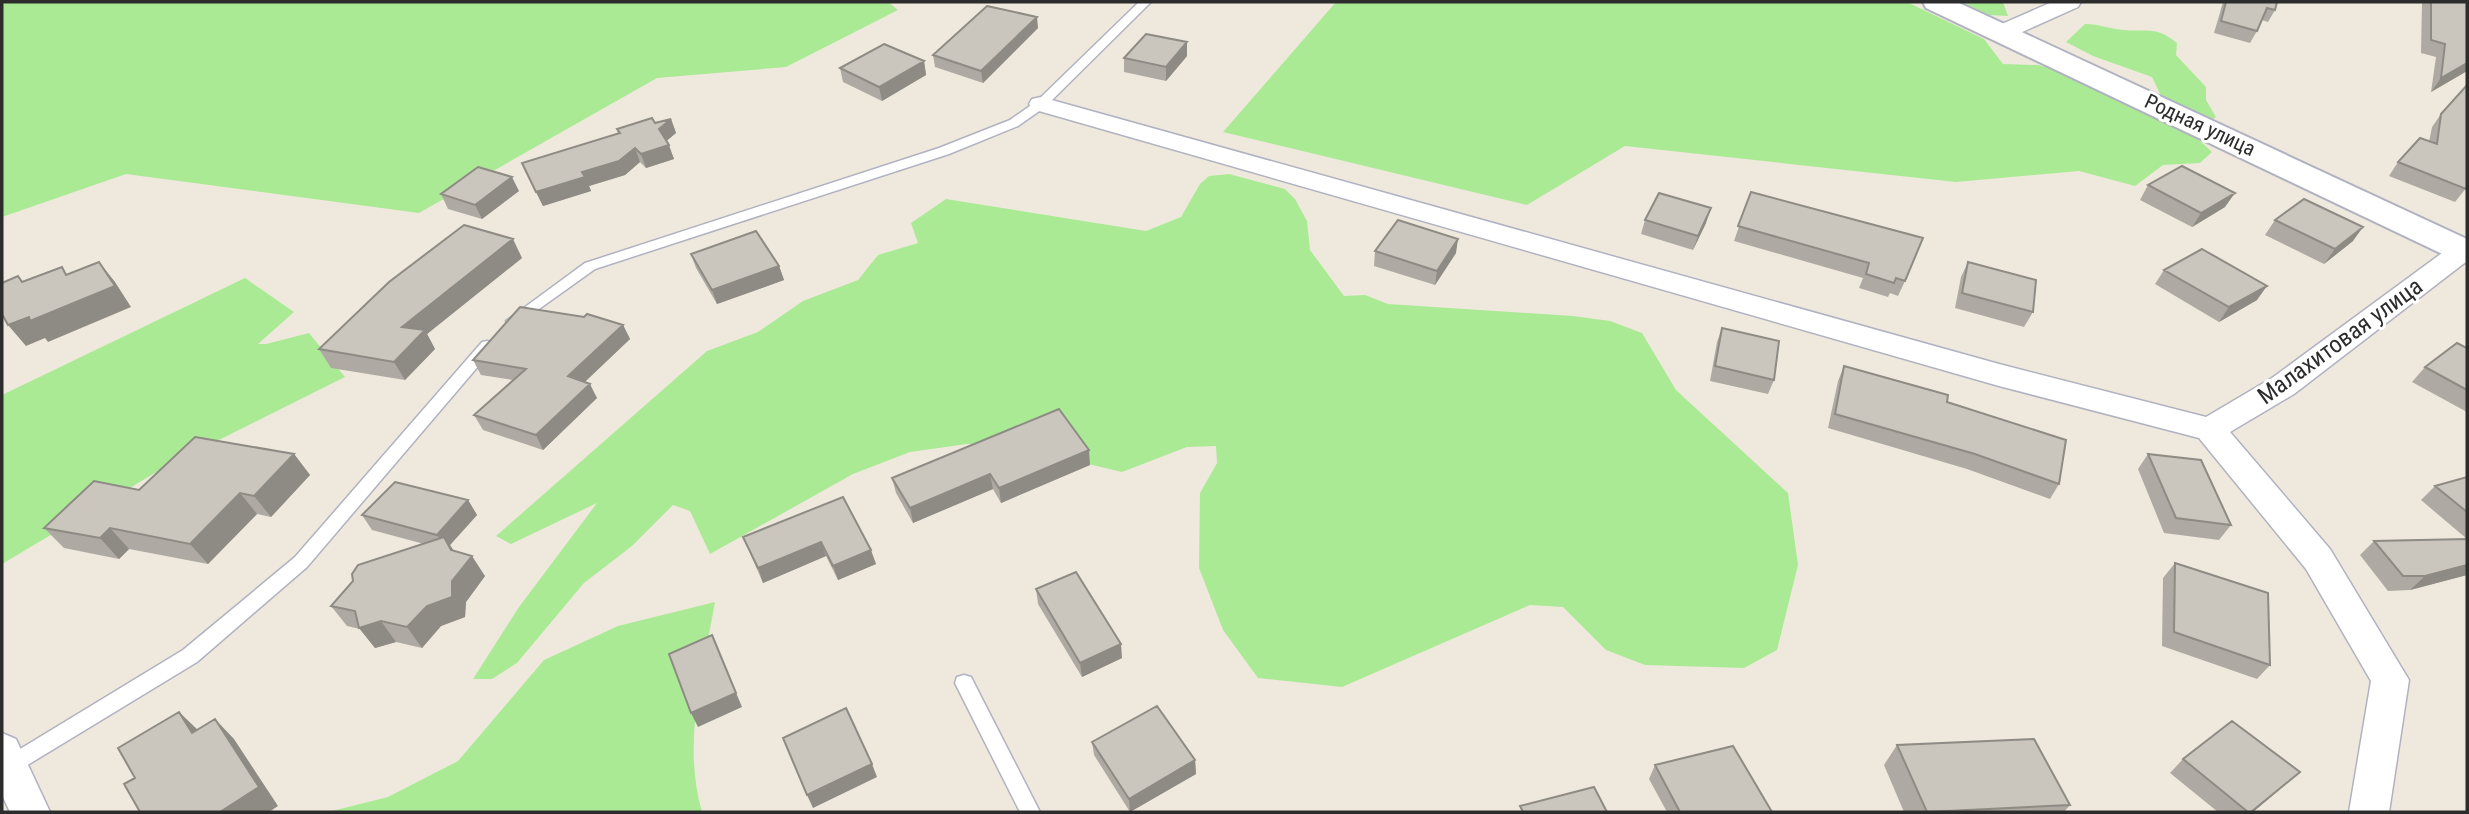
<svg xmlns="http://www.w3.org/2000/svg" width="2469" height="814" font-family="'Roboto Condensed',sans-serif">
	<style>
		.green { fill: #abea95 }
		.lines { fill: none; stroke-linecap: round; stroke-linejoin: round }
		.service-casing { stroke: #b1b2c1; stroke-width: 3 }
		.minor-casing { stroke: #b1b2c1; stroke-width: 3 }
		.tertiary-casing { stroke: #b1b2c1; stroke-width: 4 }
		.service { fill: #fff; fill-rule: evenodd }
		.minor { fill: #fff; fill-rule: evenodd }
		.tertiary { fill: #fff; fill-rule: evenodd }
		.wall { fill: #aeaaa3 }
		.shaded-wall { fill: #8d8b84 }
		.building { fill: #cac6bd; stroke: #8d8b84; stroke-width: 2 }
		.labels { text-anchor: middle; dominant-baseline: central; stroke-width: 6; stroke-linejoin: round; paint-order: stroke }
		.far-street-label { font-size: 21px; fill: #2c2c2c; stroke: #fff }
		.street-label { font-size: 24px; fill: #2c2c2c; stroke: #fff }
	</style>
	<rect width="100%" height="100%" fill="#efe9dd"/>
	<path class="green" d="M2,2H888L898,10L786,67L657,78L419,213L126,174L2,217Z
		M1336,2H1907L1984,39L2003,64L2038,65L2059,70L2186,128L2212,152L2200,163L2163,165L2135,186L2079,171L1956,182L1625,146L1527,205L1223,132Z
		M1962,2H2003L2008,16L1989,15Z
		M2085,24C2099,24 2111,29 2124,30C2148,32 2156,26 2177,43L2176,55L2206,87V100L2216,117L2211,120L2193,115L2162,98L2152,77L2093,56L2066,42Z
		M1229,174L1285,189L1295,199L1307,221L1310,250L1344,296L1365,295L1388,304L1573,316L1610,321L1642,333L1676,390L1788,493L1798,565L1777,650L1744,668L1645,665L1606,650L1563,607L1530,605L1342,687L1258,678L1223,630L1199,568L1200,493L1217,463L1216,446L1187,447L1122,472L1017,447L967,444L910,452L853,474L710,554L690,511L673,505L632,546L584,583L517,663L492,679H473L519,607L597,503L511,544L496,536L707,351L758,332L803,301L858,280L878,255L918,243L911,223L946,199L1146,231L1181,217L1200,184L1209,176Z
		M245,278L294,312L258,344H266L309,333L345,377L165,467L2,564V395Z
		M715,602C703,671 682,743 702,812H328L388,797L458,761L544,660L618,626Z"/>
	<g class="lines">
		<defs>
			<path id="service" d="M1139,2H1151L1045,107L1018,126L949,154L595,269L518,324L513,326L506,321L585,263L939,148L1010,120L1037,101Z
				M487,341L492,342L495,346L492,350L307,567L197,662L16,772L9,775L2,772V760L183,650L295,557L482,342Z
				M964,675L971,677L1040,812H1020L955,683L957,677Z"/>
			<path id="minor" d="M2052,2H2081L2078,7L2011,37H1995L1992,32L1995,27Z
				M1041,97L1999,364L2206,417L2272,378L2457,242L2467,239V261L2294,394L2230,432L2330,549L2409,680L2389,812H2349L2371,681L2306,569L2199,438L1999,386L1032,109L1029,104L1032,99Z
				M2,733L16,739L50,812H10L2,795Z"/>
			<path id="tertiary" d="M1923,2H1957L2467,239V263L2455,260L1926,8Z"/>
		</defs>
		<use href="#service" class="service-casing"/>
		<use href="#minor" class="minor-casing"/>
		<use href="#tertiary" class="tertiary-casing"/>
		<use href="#service" class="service"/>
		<use href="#minor" class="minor"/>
		<use href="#tertiary" class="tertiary"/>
	</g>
	<path class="wall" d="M2223,2H2277L2275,10L2268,22L2262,20L2257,31L2250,43L2214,33Z
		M2422,2H2467V71L2431,92L2436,57L2421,53Z
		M1038,28L983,83L935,67L933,55Z
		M1187,56L1166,81L1124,72V58Z
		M924,61L926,75L882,101L843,82L840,68Z
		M2441,114L2467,187L2455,202L2389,176L2398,162L2429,142L2432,127Z
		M671,119L676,133L666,141L674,159L646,168L640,162L625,175L589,186L591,191L543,206L522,163L618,134L617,129Z
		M2148,185L2225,207L2192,227L2140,200Z
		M519,191L482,219L448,209L441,194Z
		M1751,192L1905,281L1898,296L1890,293L1888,297L1859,288L1863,278L1734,241Z
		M1645,220L1706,223L1693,250L1641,234Z
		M2275,220L2353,241L2324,264L2265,235Z
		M1375,251L1456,253L1435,285L1374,266Z
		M691,254L779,266L784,280L717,304L696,268Z
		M522,258L427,334L435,349L405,380L331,368L319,349Z
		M1968,262L2033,312L2024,327L1955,308L1961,277Z
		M2164,270L2257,300L2219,322L2155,284Z
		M623,325L630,339L585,382L597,398L543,450L483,430L474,415L513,380L481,375L473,360Z
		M1722,328L1774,380L1768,394L1710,381L1717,342Z
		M2467,348V412L2412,382L2425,367Z
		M1844,366L1947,402L2059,484L2050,499L1967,469L1828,428L1838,381Z
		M294,454L310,475L271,517L257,514L208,564L129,549L119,559L64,548L44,528L139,490Z
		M2148,454L2231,525L2219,540L2164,533L2138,469Z
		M1090,465L1001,503L993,489L913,523L896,493L892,478Z
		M2467,477V575L2410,590L2388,591L2360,555L2374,541L2467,539L2421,500L2435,486Z
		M843,497L876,564L838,580L826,556L763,583L743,537Z
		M468,500L477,515L450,545L454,551L485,576L466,602L465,617L441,626L422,648L396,642L375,648L360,629L347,626L331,606L353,581L424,544L372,530L362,515Z
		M2175,563L2270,665L2257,679L2162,646L2163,578Z
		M1036,589L1122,658L1082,677L1038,604Z
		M1092,742L1195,760L1196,774L1130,812L1094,755Z
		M1897,745L2070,805L2064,812H1904L1884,765Z
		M2183,759L2300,772L2253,812H2218L2170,773Z
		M1655,765L1772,812H1667L1649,779Z"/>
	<path class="shaded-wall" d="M1037,17L1038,28L983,83L981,71Z
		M1187,42V56L1166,81V67Z
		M924,61L926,75L882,101L879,87Z
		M2467,63V71L2431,92L2441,78Z
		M671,119L676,133L664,143L659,129Z
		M669,145L674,159L646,168L641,154Z
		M635,148L640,162L625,175L589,186L591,191L543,206L536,192Z
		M512,177L519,191L482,219L475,205Z
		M2235,193L2225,207L2192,227L2201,213Z
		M1711,208L1706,223L1693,250L1698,236Z
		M2363,227L2353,241L2324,264L2335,249Z
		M513,239L522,258L427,334L435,349L405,380L394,362L402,327Z
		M1458,239L1456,253L1435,285L1437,271Z
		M99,262L115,282L131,307L48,342L45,338L26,346L8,325L29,317Z
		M779,266L784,280L717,304L712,290Z
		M2267,286L2257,300L2219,322L2229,307Z
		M623,325L630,339L575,391L568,376Z
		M590,384L597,398L543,450L536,435Z
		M1089,450L1090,465L1001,503L999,488Z
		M294,454L310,475L271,517L254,496Z
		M990,474L993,489L913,523L910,508Z
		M240,493L257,514L208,564L190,544Z
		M468,500L477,515L450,545L458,558L472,556L485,576L466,602L465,617L441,626L422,648L407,627L427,606L452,581L446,549L437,535Z
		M110,528L129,549L119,559L100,538Z
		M821,542L826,556L763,583L758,568Z
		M871,550L876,564L838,580L833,566Z
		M2467,565V575L2410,590L2425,576Z
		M381,621L396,642L375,648L359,628Z
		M712,635L742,707L698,727L691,713Z
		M1121,644L1122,658L1082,677L1080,663Z
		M179,712L199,731L192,733Z
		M215,719L234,739L278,806L269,812H220Z
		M1195,760L1196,774L1130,812L1129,799Z
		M872,764L877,777L813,808L807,795Z
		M2300,772L2253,812H2251Z"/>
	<path class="building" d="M2226,2H2277L2275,10L2267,8L2257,31L2221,21Z
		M2431,2H2467V63L2441,78L2445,44L2431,40Z
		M987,6L1037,17L981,71L933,55Z
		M1146,34L1187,42L1166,67L1124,58Z
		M884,44L924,61L879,87L840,68Z
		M2467,85V186L2466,189L2398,162L2420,138L2437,144L2441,114Z
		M652,118L655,123L671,119L659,129L669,145L641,154L635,148L619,161L582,172L585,177L536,192L522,163L620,133L617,129Z
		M2182,166L2235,193L2201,213L2148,185Z
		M478,167L512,177L475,205L441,194Z
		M1751,192L1923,238L1905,281L1896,278L1894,283L1866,274L1869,263L1738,226Z
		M1659,193L1711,208L1698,236L1645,220Z
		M2304,199L2363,227L2335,249L2275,220Z
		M1398,220L1458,239L1437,271L1375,251Z
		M464,225L513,239L402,327L425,330L394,362L319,349L389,282Z
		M756,231L779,266L712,290L691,254Z
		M2202,249L2267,286L2229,307L2164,270Z
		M99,262L115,286L30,321L29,317L8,325L2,314V283L18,276L22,282L62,267L66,275Z
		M1968,262L2036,280L2033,312L1962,293Z
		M520,307L584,317L587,314L623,325L568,376L590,384L536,435L474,415L526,369L473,360Z
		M1722,328L1779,341L1774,380L1715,366Z
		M2457,343L2467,348V390L2425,367Z
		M1844,366L1948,395L1947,402L2066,440L2059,484L1975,454L1835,414Z
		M1059,409L1089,450L999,488L990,474L910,508L892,478Z
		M195,437L294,454L254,496L240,493L190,544L110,528L100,538L44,528L94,481L139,490Z
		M2148,454L2201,460L2231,525L2176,518Z
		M2467,477V512L2435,486Z
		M395,482L468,500L437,535L362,515Z
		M843,497L871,550L833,566L821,542L758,568L743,537Z
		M444,537L451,550L472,556L452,581V597L427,606L407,627L381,621L359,628L355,611L331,606L353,581L352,574L358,565Z
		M2467,539V565L2425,576H2403L2374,541Z
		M2175,563L2268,593L2270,665L2174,632Z
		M1076,572L1121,644L1080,663L1036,589Z
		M712,635L736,693L691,713L669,654Z
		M1157,706L1195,760L1129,799L1092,742Z
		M846,708L872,764L807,795L783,738Z
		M179,712L192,733L215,719L259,787L220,812H140L124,784L135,778L118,748Z
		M2232,721L2300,772L2251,812H2248L2183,759Z
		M2034,739L2070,805L1927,812L1897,745Z
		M1733,746L1772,812H1680L1655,765Z
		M1594,787L1607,812H1523L1520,806Z"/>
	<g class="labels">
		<g class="far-street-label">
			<text transform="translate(2200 125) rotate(25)">Родная улица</text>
		</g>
		<g class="street-label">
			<text transform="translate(2340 341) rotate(-36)">Малахитовая улица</text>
		</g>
	</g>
	<rect width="2469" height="814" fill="none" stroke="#2c2c2c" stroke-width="7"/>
</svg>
